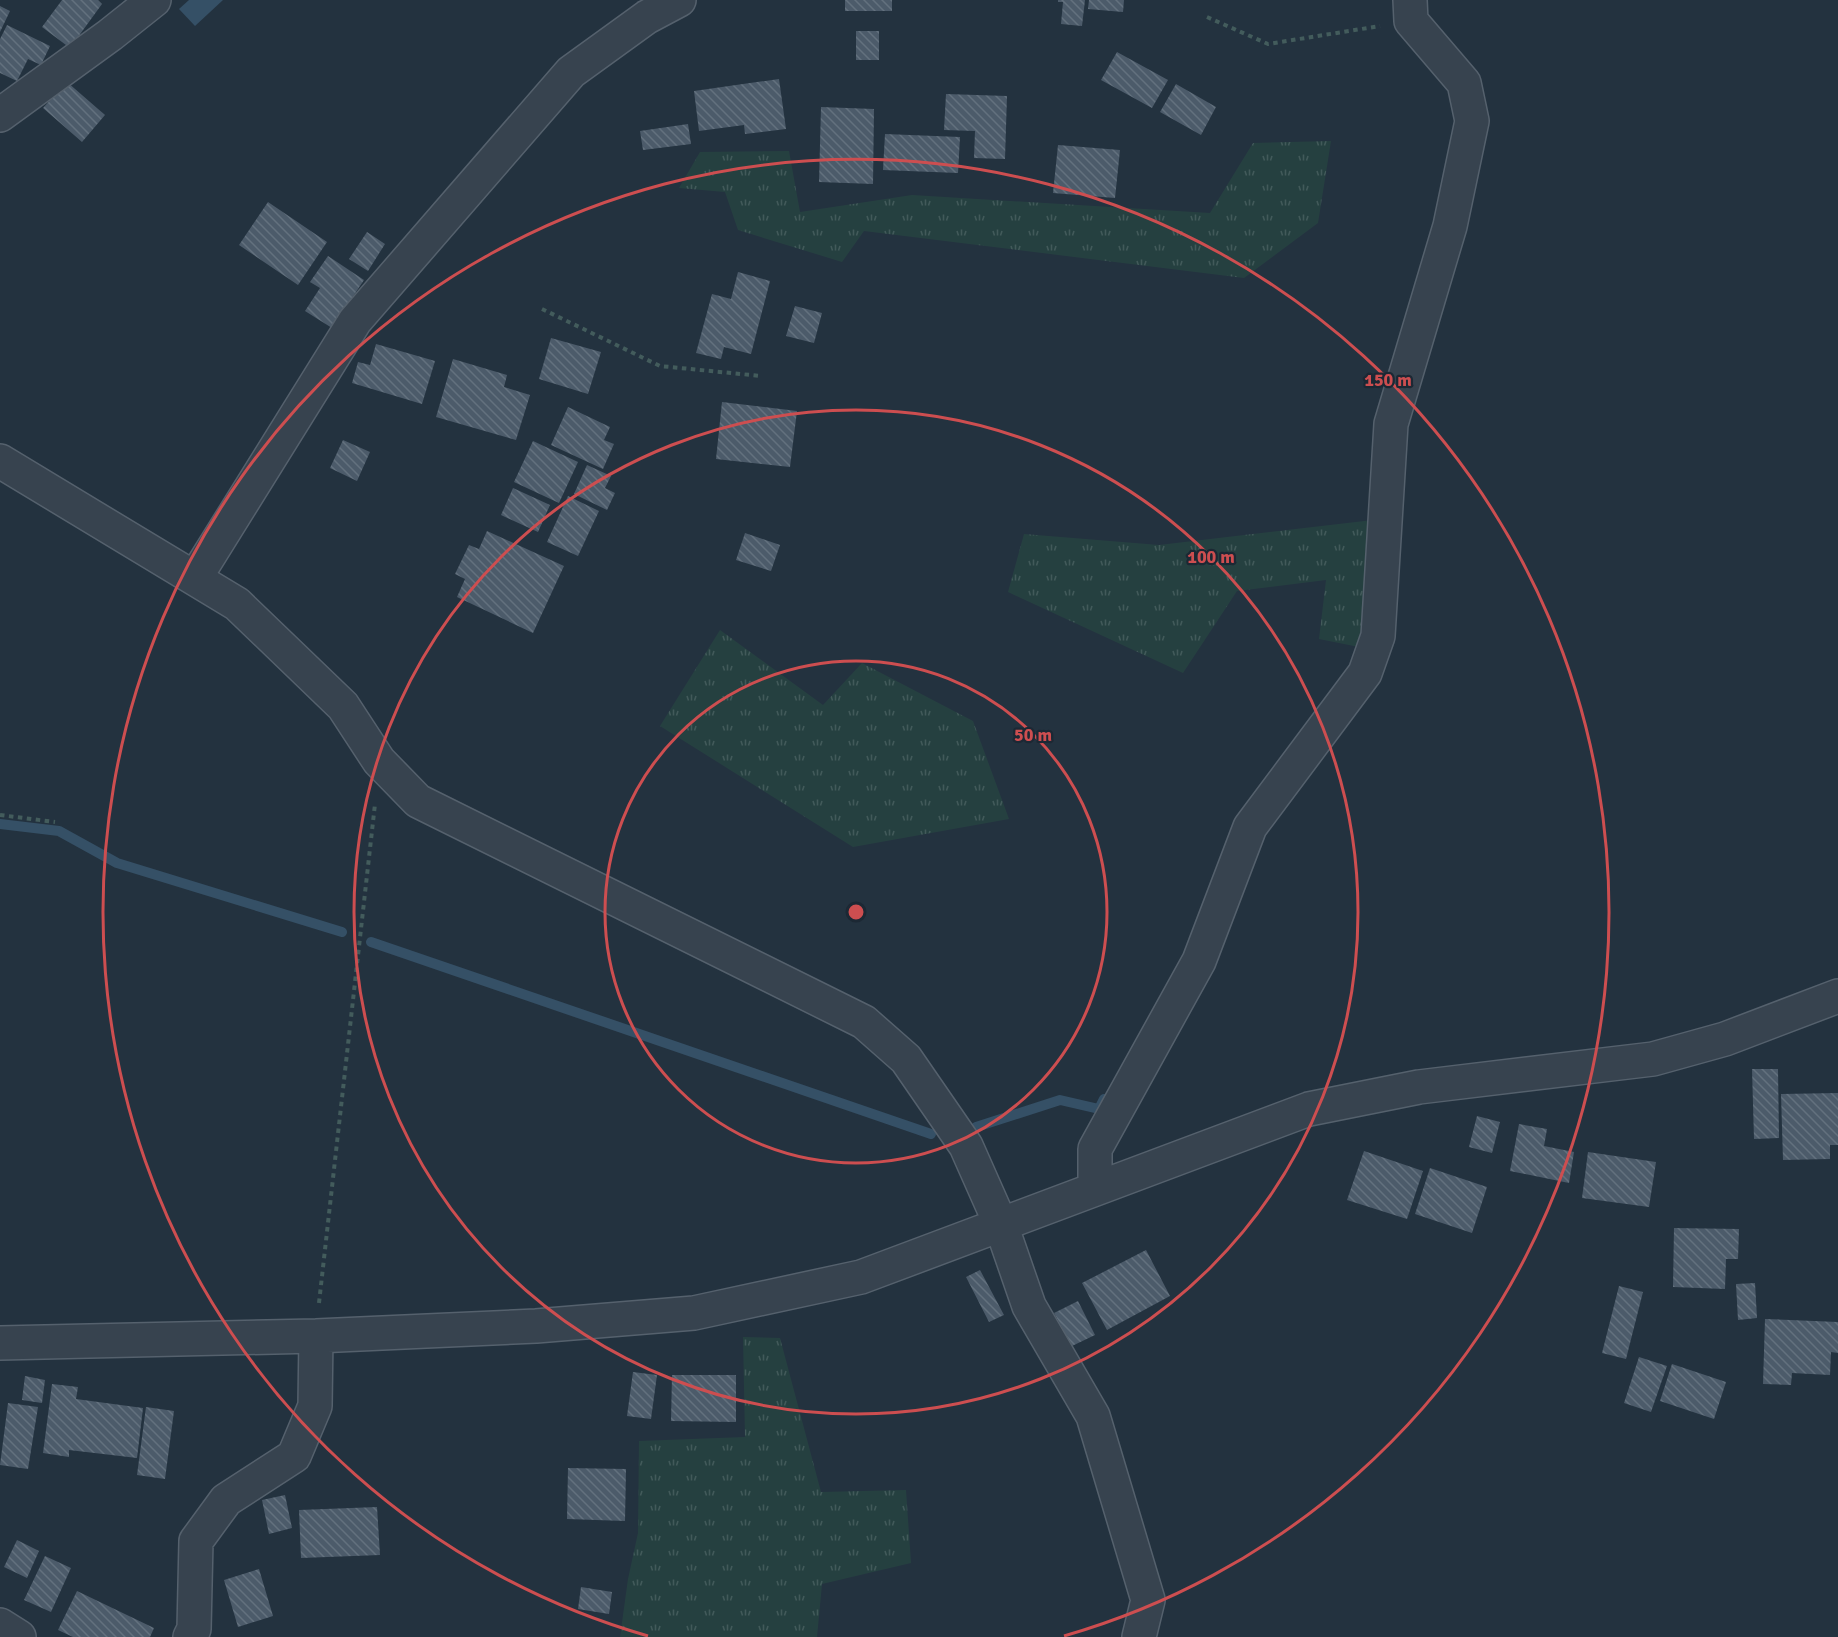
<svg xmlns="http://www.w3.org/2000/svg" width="1838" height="1637" font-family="Signika,sans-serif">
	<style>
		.grass { fill: url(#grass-tufts) }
		.water { fill: #355066 }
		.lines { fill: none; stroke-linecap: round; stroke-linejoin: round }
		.stream { stroke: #355066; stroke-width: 10 }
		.building { fill: url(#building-back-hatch) }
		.minor-casing { stroke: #55616d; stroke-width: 36 }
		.path { stroke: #435c5c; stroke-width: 4; stroke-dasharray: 4.5 4.5; stroke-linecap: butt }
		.minor { stroke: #37434f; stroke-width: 33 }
		.ring { fill: none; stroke: #cd4e50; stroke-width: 3 }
		.centre { fill: #cd4e50; stroke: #1c2834; stroke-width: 3 }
		.ring-label { font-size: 18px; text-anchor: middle; font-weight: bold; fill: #cd4e50; stroke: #1c2834; stroke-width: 4.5; stroke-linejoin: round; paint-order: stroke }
	</style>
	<defs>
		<pattern id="grass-tufts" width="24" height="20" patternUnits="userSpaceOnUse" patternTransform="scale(1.5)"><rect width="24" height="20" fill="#254040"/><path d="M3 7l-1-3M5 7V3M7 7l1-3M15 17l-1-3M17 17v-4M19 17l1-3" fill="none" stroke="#425a5a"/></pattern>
		<pattern id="building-back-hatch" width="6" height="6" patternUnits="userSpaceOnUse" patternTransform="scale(1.5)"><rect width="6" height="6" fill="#4c5b6a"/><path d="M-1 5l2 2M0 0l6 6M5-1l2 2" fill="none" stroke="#63717e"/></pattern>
	</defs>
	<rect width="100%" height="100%" fill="#23323f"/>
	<path class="grass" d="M1331,141L1318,223L1244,278L864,231L842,262L738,230L725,192L679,188L700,152L789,151L800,212L912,195L1210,213L1253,143Z
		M1373,520L1359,647L1319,639L1326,580L1237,591L1183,673L1008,592L1024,534L1159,545Z
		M720,630L823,705L862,663L973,721L1009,819L853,847L660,726Z
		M743,1337L780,1338L821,1492L906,1490L911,1563L822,1584L817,1637H620L628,1579L638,1533L639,1441L745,1437Z"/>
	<path class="water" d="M189,0H223L195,26L179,9Z"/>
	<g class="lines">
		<path class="stream" d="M0,824L59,831L117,863L342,932
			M371,942L931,1134
			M976,1127L1060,1100L1099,1109L1104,1099"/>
	</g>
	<path class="building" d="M62,0H98L102,4L70,48L42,27Z
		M845,0H892V11H845Z
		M1058,0H1085L1082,26L1061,24L1063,2H1058Z
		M1089,0H1124L1123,12L1088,9Z
		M0,6L10,11L0,32Z
		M7,25L50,46L41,65L28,59L17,81L0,73V39Z
		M856,31H879V60H856Z
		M1117,52L1168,80L1152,108L1101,80Z
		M779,79L786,129L745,134L744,125L699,131L694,91Z
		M67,82L105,115L82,142L43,108Z
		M1176,84L1216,107L1201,135L1160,112Z
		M946,94L1007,96L1005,159L974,158L975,131L944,130Z
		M821,107L874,109L873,184L819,182Z
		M688,124L691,144L643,150L640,131Z
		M885,134L960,137L958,173L883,170Z
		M1058,145L1120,150L1115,198L1053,193Z
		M268,202L327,242L298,285L239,245Z
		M367,232L385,244L368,271L349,259Z
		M328,256L364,280L332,328L305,311L320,288L310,282Z
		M738,272L770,281L751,354L724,347L721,359L696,353L712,294L731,299Z
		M795,306L822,313L814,343L786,336Z
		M551,338L601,352L588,394L539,379Z
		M376,344L435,361L422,404L352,383L358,362L370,365Z
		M453,359L507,375L504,387L530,395L516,440L436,417Z
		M722,402L797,411L790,467L716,459Z
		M568,407L610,427L604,440L614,444L603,469L551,445Z
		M343,440L370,452L357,481L330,468Z
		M533,441L578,462L559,503L514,482Z
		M587,465L611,476L605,488L615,493L607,510L574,494Z
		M513,488L550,505L538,532L501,515Z
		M568,496L599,511L578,556L547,542Z
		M487,531L564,566L533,633L457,597L465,579L455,574L469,545L479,549Z
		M745,533L780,545L771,571L736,560Z
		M1752,1069H1778L1779,1138L1754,1139Z
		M1838,1093V1145H1830V1159L1783,1160L1781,1094Z
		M1477,1116L1500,1122L1492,1153L1469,1147Z
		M1519,1124L1547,1129L1544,1146L1574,1152L1569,1183L1510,1171Z
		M1364,1151L1423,1171L1407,1219L1347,1200Z
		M1588,1152L1656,1162L1649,1207L1582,1198Z
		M1430,1168L1487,1187L1472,1233L1415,1214Z
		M1674,1228L1739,1229L1738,1259H1726L1725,1289L1673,1287Z
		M1146,1250L1170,1296L1107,1330L1082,1283Z
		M980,1270L1004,1315L989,1322L966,1277Z
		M1755,1283L1757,1318L1738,1320L1736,1284Z
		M1619,1286L1643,1292L1626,1359L1602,1353Z
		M1078,1301L1095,1335L1072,1346L1054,1313Z
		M1765,1319L1838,1322V1353L1831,1352L1830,1375L1792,1373L1791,1385L1763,1384Z
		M1639,1357L1667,1366L1651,1412L1624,1403Z
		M1672,1364L1726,1382L1714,1419L1660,1401Z
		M633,1372L657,1375L651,1419L627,1416Z
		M672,1375H736V1422L671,1421Z
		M25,1376L45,1380L42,1403L22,1400Z
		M52,1384L78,1387L76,1399L143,1408L137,1458L69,1450V1457L43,1453Z
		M8,1403L38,1407L28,1469L0,1465Z
		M146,1407L174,1411L165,1479L137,1475Z
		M568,1468L626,1469L625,1521L567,1519Z
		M285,1495L292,1528L269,1534L262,1500Z
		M377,1507L380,1555L301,1558L299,1510Z
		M17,1540L39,1551L27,1578L4,1567Z
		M45,1556L71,1568L51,1612L24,1600Z
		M259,1569L273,1616L238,1627L224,1580Z
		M581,1587L612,1592L609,1614L578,1609Z
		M77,1591L154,1628L150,1637H73L58,1630Z"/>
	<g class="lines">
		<defs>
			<path id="minor" d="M0,115L110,35L154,0
				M0,461L237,604L343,706L379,761L418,801L864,1022L906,1059L966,1146L1001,1225L1029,1306L1093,1416L1148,1600L1139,1637
				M195,578L355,321L571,72L647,17L679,0
				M1095,1189V1149L1199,961L1250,827L1365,673L1378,636L1391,424L1450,226L1472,121L1464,83L1411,21L1410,0
				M0,1343L316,1336L536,1326L694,1313L861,1277L1309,1109L1419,1087L1653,1059L1725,1039L1838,996
				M0,1625L19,1637
				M190,1637L194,1629L196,1541L226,1500L294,1456L315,1406L316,1336"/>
		</defs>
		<use href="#minor" class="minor-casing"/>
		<path class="path" d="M1207,17L1268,44L1380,26
			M542,309L660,366L761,376
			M0,815L55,822
			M319,1303L375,804"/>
		<use href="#minor" class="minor"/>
	</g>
	<g class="ring">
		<circle cx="856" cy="912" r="251"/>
		<circle cx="856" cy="912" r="502"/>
		<path d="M648 1636A753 753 0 1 1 1064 1636"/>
	</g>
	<circle cx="856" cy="912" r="9" class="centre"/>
	<g class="ring-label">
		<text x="1388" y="386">150 m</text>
		<text x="1211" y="563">100 m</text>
		<text x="1033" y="741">50 m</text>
	</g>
</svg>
